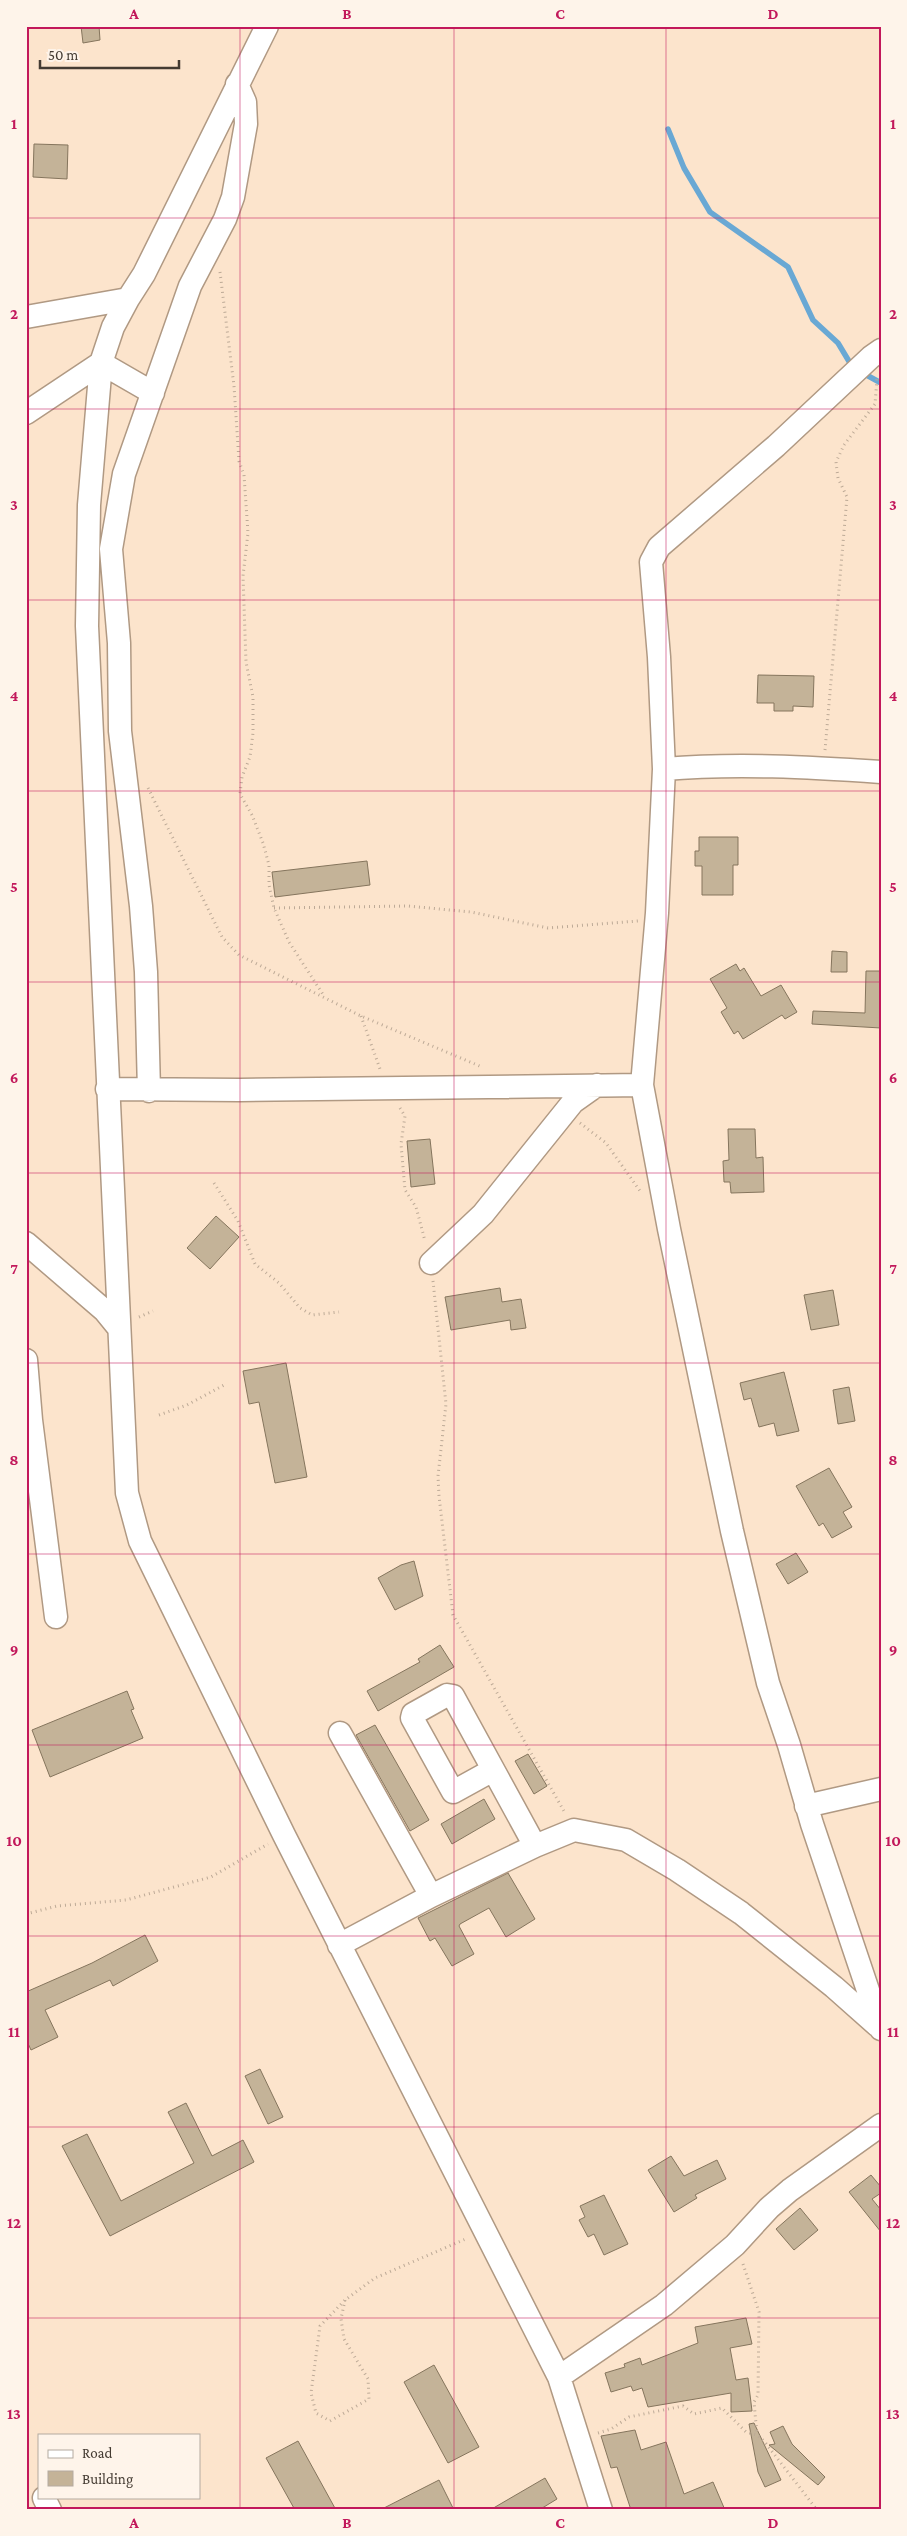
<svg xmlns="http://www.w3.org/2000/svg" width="907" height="2536" font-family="'Crimson Pro',serif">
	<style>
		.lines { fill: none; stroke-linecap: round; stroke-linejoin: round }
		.stream { stroke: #69a8d4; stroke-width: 5.5 }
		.building { fill: #c4b398; stroke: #85755d }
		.minor-casing { stroke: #b09983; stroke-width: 25 }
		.path { stroke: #bdaa97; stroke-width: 3; stroke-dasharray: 1 4; stroke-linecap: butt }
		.minor { stroke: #fff; stroke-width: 22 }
		.grid { fill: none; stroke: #c2185b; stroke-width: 1; stroke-opacity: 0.55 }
		.neatline { fill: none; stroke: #c2185b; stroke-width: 2 }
		.grid-label { font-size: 16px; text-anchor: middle; font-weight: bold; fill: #c2185b }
	</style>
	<rect width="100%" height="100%" fill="#fce4cc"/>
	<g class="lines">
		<path class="stream" d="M668,129L684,168L710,212L788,267L813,320L838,343L853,368
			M861,372L881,383"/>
	</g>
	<path class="building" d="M81,26H99L100,40L83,43Z
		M34,144L68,145L67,179L33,177Z
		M758,675L814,676L813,707L793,706V711H774V703H757Z
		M699,837H738V865H733V895H702V866H695V851H699Z
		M367,861L370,885L275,897L272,872Z
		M832,951L847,952V972H831Z
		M736,964L740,971L744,968L761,996L781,985L797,1012L785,1019L782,1015L743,1039L738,1031L734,1034L721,1012L727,1008L710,979Z
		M866,971H881V1028L812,1024L813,1011L865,1013Z
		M728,1129H755L756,1158L763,1157L764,1192L731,1193L730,1182H724L723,1161L729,1160Z
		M430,1139L435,1184L411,1187L407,1141Z
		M216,1216L239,1237L210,1269L187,1248Z
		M500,1288L502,1302L521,1299L526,1328L511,1330L510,1320L451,1330L445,1297Z
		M833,1290L839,1325L811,1330L804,1295Z
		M286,1363L307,1477L275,1483L259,1402L249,1404L243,1371Z
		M784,1372L799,1431L777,1436L774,1423L759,1427L751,1398L744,1400L740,1383Z
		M849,1387L855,1421L838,1424L833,1390Z
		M829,1468L852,1507L843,1512L852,1527L832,1538L823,1523L819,1526L796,1486Z
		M796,1553L808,1572L788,1584L776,1564Z
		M414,1561L423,1596L395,1610L378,1578L401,1565Z
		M440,1645L454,1667L378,1711L367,1691L420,1662L418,1659Z
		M127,1691L134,1709L131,1710L143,1738L50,1777L32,1730Z
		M375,1725L429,1820L410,1831L356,1735Z
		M528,1754L547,1786L534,1794L515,1761Z
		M484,1799L495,1819L452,1844L441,1824Z
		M508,1873L535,1919L506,1937L489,1908L460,1924L459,1926L474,1954L452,1966L435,1938L430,1941L418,1918Z
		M145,1935L158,1961L113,1986L110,1980L45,2010L58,2037L31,2050L26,2039V1992L92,1963Z
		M260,2069L283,2117L268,2124L245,2076Z
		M186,2103L212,2156L243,2140L254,2162L110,2236L62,2146L87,2134L121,2201L194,2163L168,2112Z
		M671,2156L684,2176L717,2160L726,2179L695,2195L697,2198L674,2212L648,2170Z
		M871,2175L881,2187V2193L872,2199L881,2210V2232L849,2192Z
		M604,2195L628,2244L604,2255L594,2234L588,2237L579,2220L585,2217L580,2206Z
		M800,2208L818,2230L794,2250L776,2229Z
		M746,2318L752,2344L730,2348L736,2380L748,2378L752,2411L731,2412V2393L648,2407L642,2388L633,2391L631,2386L611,2392L605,2373L625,2367L624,2364L640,2358L642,2365L698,2343L695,2327Z
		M434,2365L479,2447L448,2463L404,2382Z
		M754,2423L781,2480L765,2487L758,2472L749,2424Z
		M783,2426L792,2444L825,2477L818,2485L769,2445L775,2444L770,2432Z
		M635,2430L641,2450L666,2442L684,2494L713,2482L725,2510H631L617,2467L611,2468L601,2436Z
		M298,2441L336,2510H295L266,2458Z
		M545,2478L557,2499L539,2510H490Z
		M439,2480L454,2510H380Z"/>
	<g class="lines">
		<defs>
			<path id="minor" d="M267,26L144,274L128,299L113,327L101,363L89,505L87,626L127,1493L140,1541L284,1835L559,2377L601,2510
				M26,317L128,299
				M101,363L153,393
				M26,413L101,363
				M664,769L659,657L651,562L659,547L776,446L871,357L881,350
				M881,772C809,767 736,763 664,769L657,913L642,1085L669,1229L732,1531L768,1683L789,1745L812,1824L881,2029
				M107,1089L240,1090L642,1085
				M149,1091L146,972L141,906L120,731L119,643L111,549L124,474L190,286L225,219L233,197L246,124L245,102L237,84
				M26,1243L105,1311L118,1327
				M431,1263L483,1214L573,1102L597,1085
				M26,1360L31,1420L56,1617
				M340,1733L431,1896
				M493,1770L453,1792L412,1718L413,1714L447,1695L453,1696L535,1846
				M806,1806L881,1789
				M339,1945L431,1896L535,1846L574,1830L626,1840L677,1870L741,1913L834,1987L878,2026
				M559,2377L664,2305L735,2245L769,2208L790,2190L881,2125
				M44,2498L50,2510"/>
		</defs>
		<use href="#minor" class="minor-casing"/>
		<path class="path" d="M220,272L234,386L239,461L244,475L248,533L243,576L246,662L253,697V733L250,757L242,777L240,794L252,815L263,843L269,865V885L274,908L289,942L324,996
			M825,750L847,497L838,478L836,462L844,445L875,404L877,379
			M148,788L222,937L239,955L361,1016L482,1067
			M274,908L408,906L471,912L548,928L638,921
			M361,1016L380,1069
			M400,1108L405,1116L401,1144L405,1190L416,1207L425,1241
			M580,1123L606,1143L640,1191
			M214,1183L238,1221L255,1264L279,1283L300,1308L312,1315L339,1312
			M433,1281L446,1404L438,1476L439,1496L453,1615L565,1813
			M139,1317L153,1311
			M159,1415L187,1405L226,1384
			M26,1914L57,1906L126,1900L211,1877L268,1844
			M743,2264L759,2312L758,2395L754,2402L757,2435
			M345,2300L341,2319L344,2339L368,2379L369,2399L330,2421L316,2413L311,2393L320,2326L345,2300L375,2278L468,2238
			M598,2433L611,2429L629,2417L683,2406L694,2414L722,2408L746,2432L757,2435L764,2441L817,2510"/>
		<use href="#minor" class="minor"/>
	</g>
	<path class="grid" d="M240,26V2510M454,26V2510M666,26V2510M26,218H881M26,409H881M26,600H881M26,791H881M26,982H881M26,1173H881M26,1363H881M26,1554H881M26,1745H881M26,1936H881M26,2127H881M26,2318H881"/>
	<rect width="907" height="2536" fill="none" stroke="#fef4ea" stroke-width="55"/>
	<rect x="38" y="2434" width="162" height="65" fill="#fef4ea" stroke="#b4aaa0"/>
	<rect x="48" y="2450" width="25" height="8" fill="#ffffff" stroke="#b4aaa0"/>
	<text x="82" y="2458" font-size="15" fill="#443b32">Road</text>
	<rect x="48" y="2471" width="25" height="15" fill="#c4b398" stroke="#b4aaa0"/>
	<text x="82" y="2484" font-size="15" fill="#443b32">Building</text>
	<path d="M40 60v8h139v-8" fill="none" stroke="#443b32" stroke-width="2.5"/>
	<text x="48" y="60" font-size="15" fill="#443b32" stroke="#fef4ea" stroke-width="4" paint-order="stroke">50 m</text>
	<rect x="28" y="28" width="852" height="2480" class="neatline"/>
	<g class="grid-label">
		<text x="134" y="19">A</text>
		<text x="347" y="19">B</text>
		<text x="560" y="19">C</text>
		<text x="773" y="19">D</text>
		<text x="14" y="129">1</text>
		<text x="893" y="129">1</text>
		<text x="14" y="319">2</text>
		<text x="893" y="319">2</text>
		<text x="14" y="510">3</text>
		<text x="893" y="510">3</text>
		<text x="14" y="701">4</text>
		<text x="893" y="701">4</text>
		<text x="14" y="892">5</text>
		<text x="893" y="892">5</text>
		<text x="14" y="1083">6</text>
		<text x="893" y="1083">6</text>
		<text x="14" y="1274">7</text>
		<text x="893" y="1274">7</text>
		<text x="14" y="1465">8</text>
		<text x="893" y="1465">8</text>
		<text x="14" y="1655">9</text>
		<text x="893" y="1655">9</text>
		<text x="14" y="1846">10</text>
		<text x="893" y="1846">10</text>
		<text x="14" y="2037">11</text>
		<text x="893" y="2037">11</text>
		<text x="14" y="2228">12</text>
		<text x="893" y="2228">12</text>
		<text x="14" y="2419">13</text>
		<text x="893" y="2419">13</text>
		<text x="134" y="2528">A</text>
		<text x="347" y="2528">B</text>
		<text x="560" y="2528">C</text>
		<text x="773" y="2528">D</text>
	</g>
</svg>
